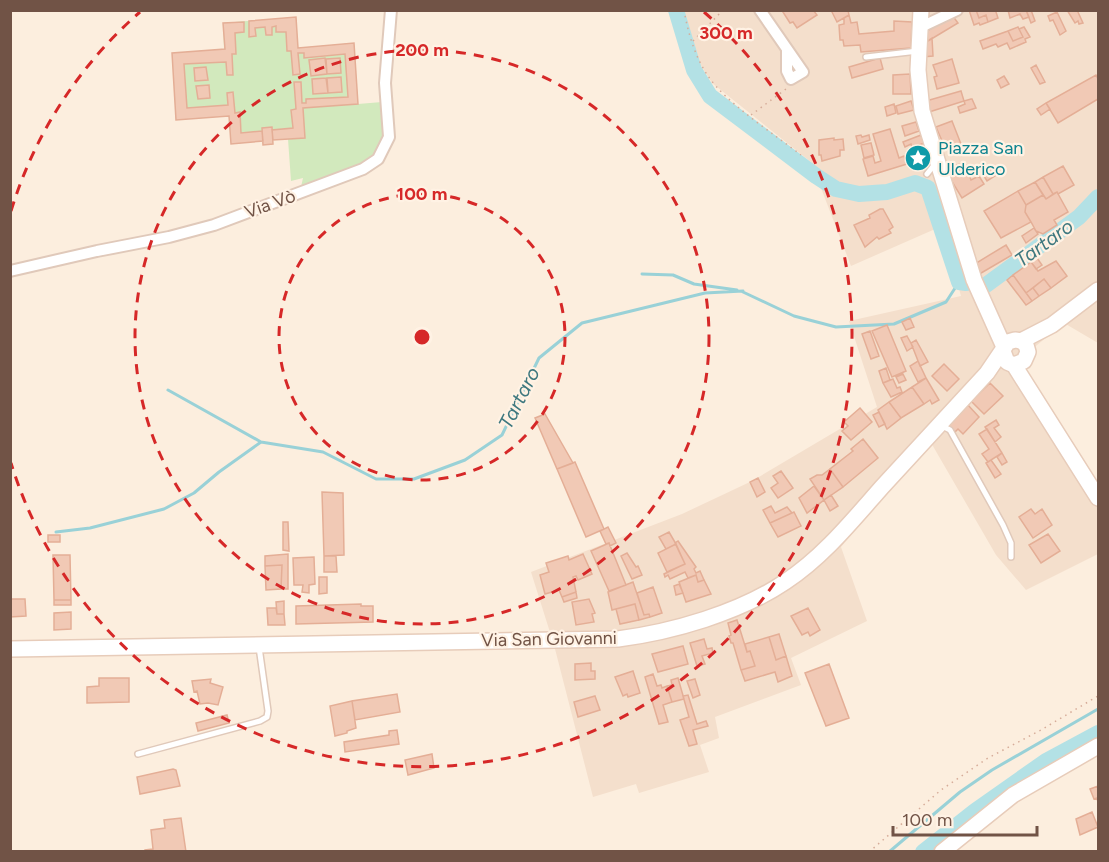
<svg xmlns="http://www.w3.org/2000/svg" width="1109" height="862" font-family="Figtree,sans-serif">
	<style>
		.residential { fill: #f4dfcc }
		.green { fill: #d2e9bd }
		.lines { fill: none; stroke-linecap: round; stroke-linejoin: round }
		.stream { stroke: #99d1d7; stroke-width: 3 }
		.river { stroke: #b3e1e5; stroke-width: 16 }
		.building { fill: #f1c9b5; stroke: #e4ae96; stroke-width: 1.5 }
		.lane-casing { stroke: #e0c9ba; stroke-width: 8 }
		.street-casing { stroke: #e0c9ba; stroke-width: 14 }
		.secondary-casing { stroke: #e7ccba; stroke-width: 18 }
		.path { stroke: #d6ac99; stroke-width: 1.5; stroke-dasharray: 1.5 4.5; stroke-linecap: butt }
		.lane { stroke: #fff; stroke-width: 5 }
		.street { stroke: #fff; stroke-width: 10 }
		.secondary { stroke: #fff; stroke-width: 15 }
		.ring { fill: none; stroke: #d62828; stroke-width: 3; stroke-dasharray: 10 8 }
		.labels { text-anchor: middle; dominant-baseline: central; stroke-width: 4.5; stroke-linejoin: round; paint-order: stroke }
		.culture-label { font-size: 18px; fill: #0d838f; stroke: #fff2e4; text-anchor: start }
		.street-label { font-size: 18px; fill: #715346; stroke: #fff2e4 }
		.water-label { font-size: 20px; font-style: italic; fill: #3e787f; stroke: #fff2e4 }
		.centre { fill: #d62828; stroke: #fff2e4; stroke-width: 3 }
		.ring-label { font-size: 18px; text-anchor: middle; font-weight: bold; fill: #d62828; stroke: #fff2e4; stroke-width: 4.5; stroke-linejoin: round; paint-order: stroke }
	</style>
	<rect width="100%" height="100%" fill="#fceede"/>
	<path class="residential" d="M671,11H1098V343L1064,323L1015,363L1098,508V554L1026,590L996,555L930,441L841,547L867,621L791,658L801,685L715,717L719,738L700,745L709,772L639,793L636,784L593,797L554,645L531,572L682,514L752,481L877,407L849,321L961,296L942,226L851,266L811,162L712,83L690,48Z"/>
	<path class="green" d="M296,17L298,48L354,43L358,104L382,102L383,130L382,140L376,154L367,162L301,187L303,178L291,181L288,139L273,140V144L263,145L262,141L231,144L229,116L176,120L172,53L224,49L223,23Z"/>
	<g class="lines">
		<path class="stream" d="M642,274L673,275L694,284L737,290
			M743,292L794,316L836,327L894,324L946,302L959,282
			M168,390L261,442L323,452L376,479H414L465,460L502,435L539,358L582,323L705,293L743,291
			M56,532L90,528L164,509L194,493L219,472L261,442
			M889,852L960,792L992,770L1098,709"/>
		<path class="river" d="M676,10L694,70L710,96L816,176L836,189L859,194L887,192L915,183L928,188L959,282L966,283
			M986,285L1079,217L1098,197
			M923,852L975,811L1046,761L1098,733"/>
	</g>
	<path class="building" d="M785,10H813L817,15L797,28L793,22L790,23L783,12Z
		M831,10H848L849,15L837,22Z
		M969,10H976L979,18L986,15L988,22L980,25L979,23L974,25Z
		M976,10H999L996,12L998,18L988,22L986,15L979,18Z
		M1008,10H1026L1029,17L1023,19L1020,14L1010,18Z
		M1026,10H1031L1035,21L1031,23Z
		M1067,10H1077L1083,23L1079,24L1078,21L1075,23Z
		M1057,12L1066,31L1060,35L1053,20L1050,21L1048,16Z
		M849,15L851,23L857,22L859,34L894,31V21L912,22L911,48L861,52L860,45L844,46L843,40H840L839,25L844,24V18Z
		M952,15L958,23L923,44L924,33Z
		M296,17L298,48L354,43L358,104L303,108L305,138L273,140L272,130L293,128L291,110L296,109L294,82H301L302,103H306V99L348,97L345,54L304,58V53H298L300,74L293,75L291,51H287L286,32H276V26L272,27V35H266L265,27L255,28L256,36L249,37V21Z
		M244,22V32L235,33L236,54H232L233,75H227L226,62L184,64L187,108L228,105L227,93L233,92L235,113L240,112L241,133L262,131L263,141L231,144L229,116L176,120L172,53L225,49L223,23Z
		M1018,27L1023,37L1013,41L1008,31Z
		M1024,27L1030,37L1025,39L1026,42L1010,49L1007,43L998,47L996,44L983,49L980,41L1008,31L1013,41L1023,37L1019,29Z
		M932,38L933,56L922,57L923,44Z
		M325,58L327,74L311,76L309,60Z
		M340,58L341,73L327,74L326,59Z
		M880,58L883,69L852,78L849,67Z
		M952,59L959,83L937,89L934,77L937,76L933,65Z
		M1036,65L1045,82L1040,84L1031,68Z
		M206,67L208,80L195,81L194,68Z
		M910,74L911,94H893V75Z
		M1096,75L1098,79V99L1058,123L1046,103Z
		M1004,76L1009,84L1001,88L997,80Z
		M341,77L342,92L328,93L327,78Z
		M326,78L328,93L313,94L312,79Z
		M209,85L210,98L198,99L196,86Z
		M961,91L964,101L929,112L926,101Z
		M971,99H972L976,108L960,113L958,107L965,104L964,101Z
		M911,101L914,110L898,114L896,106Z
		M1046,103L1050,109L1041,115L1037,109Z
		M894,104L896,113L887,116L885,107Z
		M952,121L961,144L946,150L936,127Z
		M916,122L919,131L905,136L902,126Z
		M272,127L273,144L263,145L262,128Z
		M890,129L899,158L904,156L907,164L868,176L863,159L873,156L875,163L881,161L873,134Z
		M861,135L862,137L869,135L870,140L858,144L856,136Z
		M921,135L924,143L912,148L911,144L905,147L903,142Z
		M834,138V140L843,139L844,150H840V156L822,161L821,155H819V140Z
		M871,143L874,155L864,158L861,145Z
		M965,163L971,180L979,176L984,184L962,198L951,180L948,167Z
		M994,166L998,174L987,181L982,173Z
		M1063,166L1074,185L1058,194L1057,192L1053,194L1043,177Z
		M1043,177L1053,194L1046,199L1035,182Z
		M1035,182L1043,195L1026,205L1018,191Z
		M1018,191L1026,205L1025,212L1031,222L1001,238L984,211Z
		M1057,192L1068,212L1054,220L1057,225L1043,234L1036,231L1031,222L1025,212L1026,205L1043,195L1046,199Z
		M880,209H883L893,227L889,230L891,233L879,239L877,237L865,247L854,225L870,218L869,215Z
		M1034,228L1038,234L1026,243L1022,236Z
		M1006,245L1012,255L976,276L973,265Z
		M1037,258L1042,265L1036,269L1031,262Z
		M1056,261L1067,276L1051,288L1044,279L1026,293L1013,275L1031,262L1038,271Z
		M1013,275L1032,301L1026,305L1007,280Z
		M1044,279L1051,288L1039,296L1033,288Z
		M1033,288L1039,296L1032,301L1026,293Z
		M910,318L914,327L906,330L902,322Z
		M887,325L906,371L892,377L872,331Z
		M870,331L879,356L871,359L862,334Z
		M907,336L913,347L907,351L901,338Z
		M916,340L928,362L920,366L911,343Z
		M918,361L926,378L918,382L910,366Z
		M944,364L959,379L947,391L932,376Z
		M886,368L890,380L883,383L879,371Z
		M903,374L906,380L899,383L896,377Z
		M926,378L939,400L932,404L930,400L924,404L912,387Z
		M893,379L897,388L900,387L902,392L891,397L883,383Z
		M990,383L1003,396L984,414L971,401Z
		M912,387L924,404L901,418L889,402Z
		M889,402L901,418L887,429L878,410Z
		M967,404L979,417L963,434L958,429L952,435L947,424Z
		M860,408L872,422L851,440L842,431L848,426L844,422Z
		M879,412L885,424L879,427L873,415Z
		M545,414L573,463L557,469L535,418Z
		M996,420L999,425L994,428L1001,437L995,442L985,427Z
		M987,429L1002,453L988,462L982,454L989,449L979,434Z
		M863,439L878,458L843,487L830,469L853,451L851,449Z
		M1002,453L1007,462L1002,465L997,457Z
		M991,460L1001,474L995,478L986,463Z
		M575,462L604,529L586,537L557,469Z
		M830,469L843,487L824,500L810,479L817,475H822Z
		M781,471L793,488L778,498L771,488L778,483L773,476Z
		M758,478L765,492L757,497L750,482Z
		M814,486L824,500L807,513L799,498Z
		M322,492L343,493L344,555L324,556Z
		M831,495L838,506L830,511L824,500Z
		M771,506L775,513L787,507L792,513L770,523L763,510Z
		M1031,509L1035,514L1042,509L1052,525L1033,538L1019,517Z
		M794,512L801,526L778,537L770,523Z
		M283,522H288L289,551L283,550Z
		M608,527L616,543L610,546L609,543L606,544L600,531Z
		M669,532L676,544L666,549L659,537Z
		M1048,534L1060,551L1041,563L1029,545Z
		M48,535H60V542H48Z
		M678,541L696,567L694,569L696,573L700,571L704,580L698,582L696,575L688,578L685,572L670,579L668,575L665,577L664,574L685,564L675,543Z
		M609,543L626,585L609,591L591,551Z
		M676,544L685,564L667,572L658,553Z
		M627,553L636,567L638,566L642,575L632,579L621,556Z
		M288,554V589H281L282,565L265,566V556Z
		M583,554L592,574L578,580L576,576L573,577L576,592L562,597L559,590L545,594L540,575L549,572L546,563L568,556L569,560Z
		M53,555H70L71,600H54Z
		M324,556H336L337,572H324Z
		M314,557L315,584L309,585V593L302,592L303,585H294L293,558Z
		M282,565L281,589L266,590L265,566Z
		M696,575L698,582L704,580L711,594L686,602L679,582Z
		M319,577H327V593L319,594Z
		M633,582L644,615L649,614L650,617L639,620L635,604L612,610L608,592Z
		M679,584L683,593L676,595L674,586Z
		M653,587L662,613L650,617L649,614L644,615L637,593Z
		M576,592L577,598L564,602L562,597Z
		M10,599H25L26,616L10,617Z
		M589,599L595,613L592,614L594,622L576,625L572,602Z
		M54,600H71V605H54Z
		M284,601V614H277L276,602Z
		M361,604V606H373V622L296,624V606Z
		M635,604L639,620L620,624L616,609Z
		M267,608H276L277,614H284L285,625H268Z
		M808,608L820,630L810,636L808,632L802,635L791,616Z
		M71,612V629L54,630V613Z
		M737,620L747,652L750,651L755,666L741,670L733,643H731L729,636L731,635L728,623Z
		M779,634L786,656L776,660L769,637Z
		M769,637L776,660L786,656L792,676L778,682L775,672L745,681L741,670L755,666L750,651L747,652L745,644Z
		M704,639L707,649L712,648L713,653L702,656L705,664L697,666L690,643Z
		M683,646L688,664L658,672L652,654Z
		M591,663V671H595V679L575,680V664Z
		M829,664L849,718L826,726L805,673Z
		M633,671L640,693L628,697L627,694L623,696L615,677Z
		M653,674L657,686L661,685L662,688L667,686L672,702L663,705L668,722L659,724L645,677Z
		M99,678H129V702L87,703V687L99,686Z
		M678,678L684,699L672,702L667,686L672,685L671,680Z
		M211,679L210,683L223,687L218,705L208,703L200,704L197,691L194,692L192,681Z
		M695,679L700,695L693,698L687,681Z
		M397,694L400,712L355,720L352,701Z
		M688,695L697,724L706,721L708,726L693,730L697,744L689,746L680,720L689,717L683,696Z
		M595,696L600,710L578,717L574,702Z
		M352,701L356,728L347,731V733L335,736L330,706Z
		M227,715L229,723L198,731L196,723Z
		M397,730L399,744L345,752L344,742L389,735V731Z
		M432,754L434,768L408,775L405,760Z
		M173,769L176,770L180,786L140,794L137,777Z
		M1098,786V802L1097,798L1094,799L1090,789Z
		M1092,812L1098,827L1080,835L1076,819Z
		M181,818L186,852H145V850L153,849L151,830L165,828L164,820Z"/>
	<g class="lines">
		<defs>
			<path id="lane" d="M866,57L918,51
				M927,174L935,164
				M940,425L950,430L1003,525L1011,543V557
				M138,754L260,721L267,717L268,711L259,647"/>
			<path id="street" d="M760,10L803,72L791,79L787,71V50
				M921,27L957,10
				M10,271L97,251L169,237L214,225L363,169L378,159L389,137L385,83L391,10"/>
			<path id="secondary" d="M921,10L918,70L922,111L974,280L1004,347
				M1021,341L1052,325L1098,290
				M1014,365L1098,498
				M10,649L618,639C672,632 739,613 785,582C823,557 852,521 882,487C917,449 952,411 987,373L1008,342L1015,340L1021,341L1026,345L1028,352L1024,361L1014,365L1007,362L1003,351
				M942,852L1013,795L1098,746"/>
		</defs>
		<use href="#lane" class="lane-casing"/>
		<use href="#street" class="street-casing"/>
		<use href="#secondary" class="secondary-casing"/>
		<path class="path" d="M684,10C688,33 695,57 708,76C726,103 774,134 801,155
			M693,41L723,10
			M751,115L786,89
			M869,852L941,790L988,758L1041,730L1098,696"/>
		<use href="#lane" class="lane"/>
		<use href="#street" class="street"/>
		<use href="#secondary" class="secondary"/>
	</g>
	<g class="ring">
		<circle cx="422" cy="337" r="143"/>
		<circle cx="422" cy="337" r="287"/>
		<path d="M11 211A430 430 0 0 1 140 12M704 12A430 430 0 1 1 11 463"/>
	</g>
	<defs>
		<symbol id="sight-disc" viewBox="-11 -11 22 22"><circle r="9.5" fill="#0f9aa8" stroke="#fff2e4"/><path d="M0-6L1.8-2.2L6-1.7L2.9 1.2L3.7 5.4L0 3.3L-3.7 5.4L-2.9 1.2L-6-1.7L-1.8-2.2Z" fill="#fff"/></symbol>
	</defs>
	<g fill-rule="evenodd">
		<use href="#sight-disc" x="903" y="143" width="30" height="30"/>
	</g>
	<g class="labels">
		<g class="culture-label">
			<text x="938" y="148">Piazza San<tspan x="938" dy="21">Ulderico</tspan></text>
		</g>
		<g class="street-label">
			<text transform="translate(270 204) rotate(-20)">Via Vò</text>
			<text transform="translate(549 639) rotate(-1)">Via San Giovanni</text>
		</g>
		<g class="water-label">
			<text transform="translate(1044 243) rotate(-36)">Tartaro</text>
			<text transform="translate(519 398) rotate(-63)">Tartaro</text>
		</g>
	</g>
	<circle cx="422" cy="337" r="9" class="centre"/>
	<g class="ring-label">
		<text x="726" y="39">300 m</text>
		<text x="422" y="56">200 m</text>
		<text x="422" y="200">100 m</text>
	</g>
	<rect width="1109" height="862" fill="none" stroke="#715346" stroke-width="24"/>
	<path d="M893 826v9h144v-9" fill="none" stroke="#715346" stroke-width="3"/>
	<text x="902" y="826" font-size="18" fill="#715346" stroke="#fff2e4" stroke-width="4.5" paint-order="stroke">100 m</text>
</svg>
